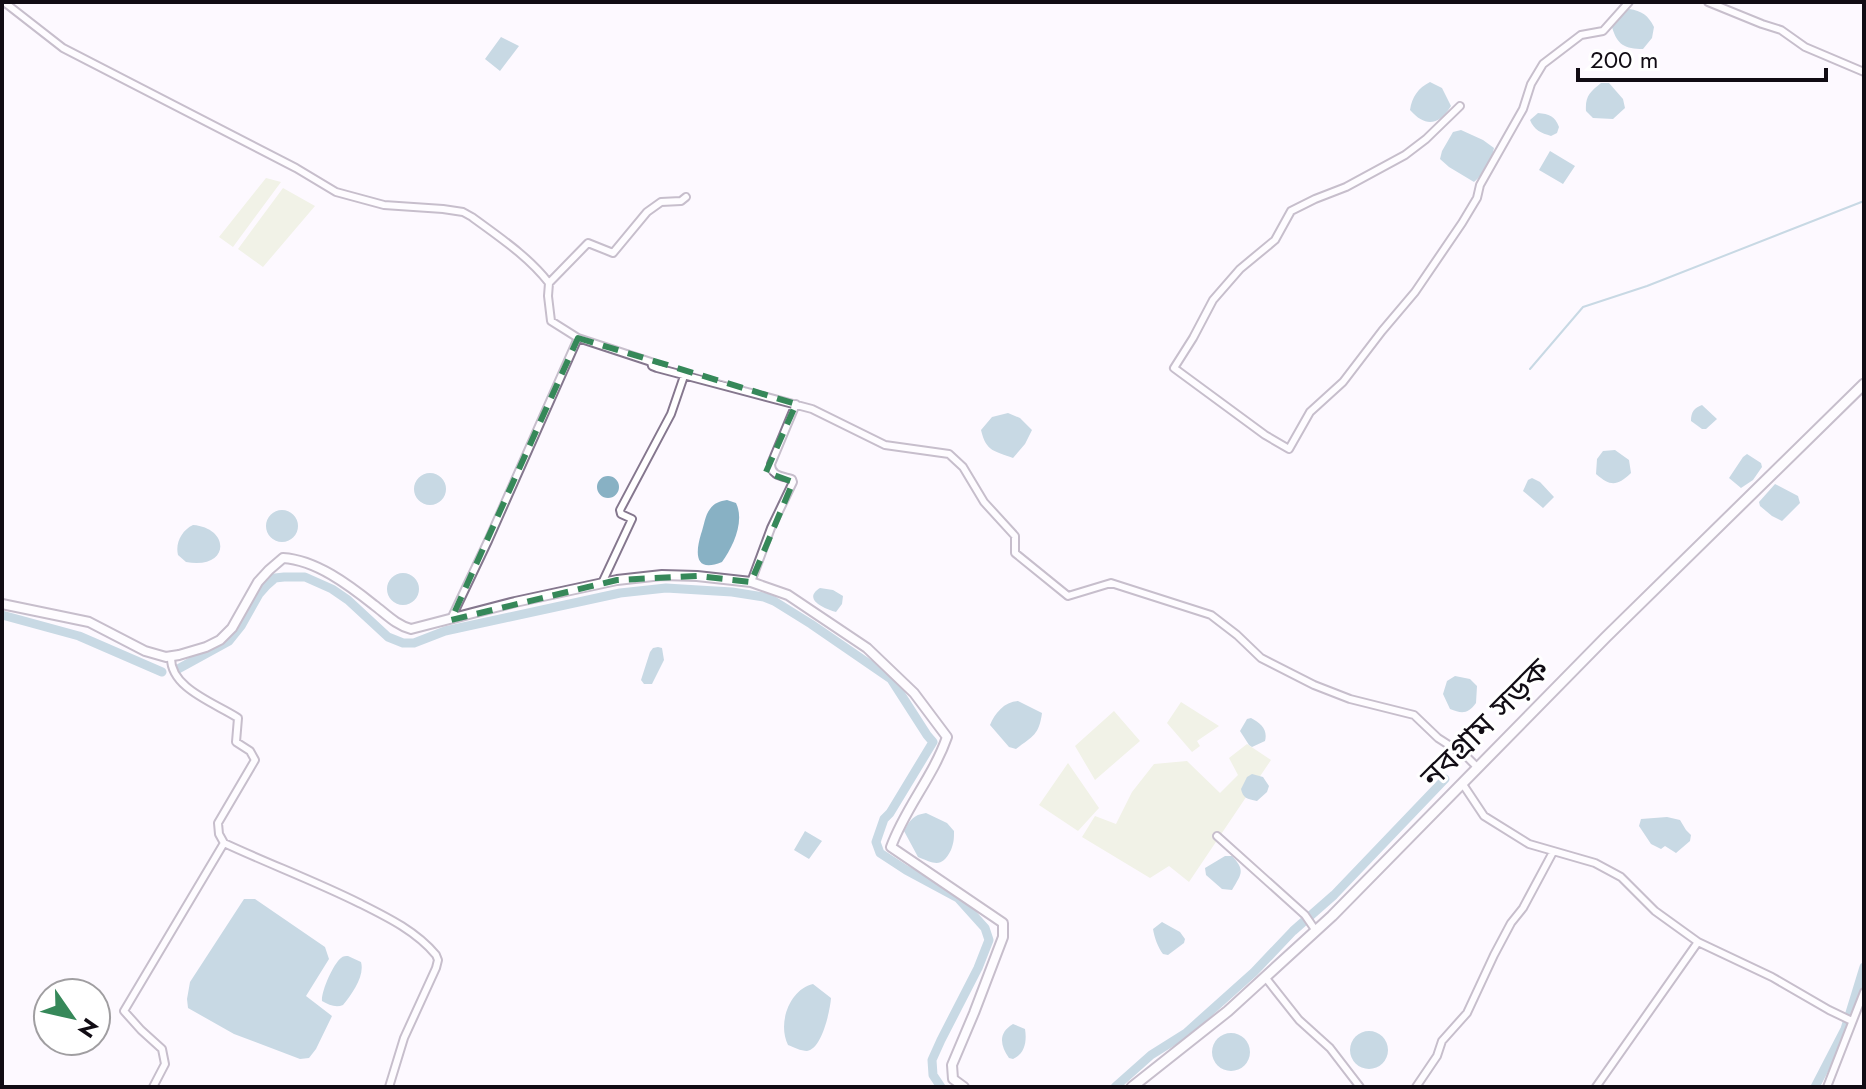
<svg xmlns="http://www.w3.org/2000/svg" width="1866" height="1089" font-family="Jost,'Noto Sans Bengali',sans-serif">
	<style>
		.green { fill: #e2e8c9 }
		.water { fill: #88b1c4 }
		.lines { fill: none; stroke-linecap: round; stroke-linejoin: round }
		.stream { stroke: #88b1c4; stroke-width: 2 }
		.canal { stroke: #88b1c4; stroke-width: 9 }
		.minor-casing { stroke: #85778e; stroke-width: 10 }
		.tertiary-casing { stroke: #85778e; stroke-width: 12 }
		.secondary-casing { stroke: #85778e; stroke-width: 13 }
		.minor { stroke: #fff; stroke-width: 6 }
		.tertiary { stroke: #fff; stroke-width: 8 }
		.secondary { stroke: #fff; stroke-width: 9 }
		.marked { fill: none; stroke: #368859; stroke-width: 6; stroke-dasharray: 16 10; stroke-linejoin: round }
		.labels { text-anchor: middle; dominant-baseline: central; stroke-width: 6; stroke-linejoin: round; paint-order: stroke }
		.street-label { font-size: 32px; fill: #110c14; stroke: #fff }
	</style>
	<rect width="100%" height="100%" fill="#fdf9ff"/>
	<path class="green" d="M266,178L281,182L233,247L219,237Z
		M283,188L315,206L263,267L238,249Z
		M1181,702L1219,726L1197,741L1200,746L1192,752L1167,723Z
		M1114,711L1140,741L1095,780L1075,746Z
		M1247,744L1271,760L1189,882L1169,866L1150,878L1082,837L1095,816L1116,824L1132,792L1154,764L1187,761L1220,793L1238,775L1229,758Z
		M1068,763L1099,808L1078,831L1039,805Z"/>
	<path class="water" d="M1629,9C1642,11 1648,15 1654,27L1652,38L1643,49C1625,49 1617,45 1612,27L1619,17Z
		M501,37L519,46L500,71L485,59Z
		M1430,82L1442,88L1451,106C1439,125 1426,128 1410,110C1412,97 1418,88 1430,82Z
		M1601,83H1609L1623,99L1625,108L1613,119L1593,118L1586,111C1585,96 1590,92 1601,83Z
		M1538,113C1549,114 1555,116 1559,127L1557,133L1551,136C1541,133 1534,130 1530,120Z
		M1461,130L1483,140L1494,148C1492,160 1484,174 1474,182L1449,167L1440,159L1442,151L1453,132Z
		M1550,151L1575,166L1563,184L1539,170Z
		M1702,405L1717,419L1706,429H1702L1691,421C1691,412 1694,408 1702,405Z
		M1008,413L1020,418L1032,430L1025,444L1013,458C995,451 986,452 981,430L992,417Z
		M1615,450L1629,460L1631,473C1617,486 1611,487 1596,474L1597,459L1603,451Z
		M1747,454L1761,463L1762,467L1753,480L1741,488L1729,478L1743,457Z
		M414 489a16 16 0 1 1 32 0a16 16 0 1 1-32 0Z
		M597 487a11 11 0 1 1 22 0a11 11 0 1 1-22 0Z
		M1532,478L1540,482L1554,497L1543,508L1523,491L1528,480Z
		M1775,484L1798,496L1800,503L1782,521L1772,516L1760,506L1759,502Z
		M727,500L736,503C745,521 733,547 722,562C695,573 695,554 701,534C704,526 705,515 710,509C714,503 720,501 727,500Z
		M266 526a16 16 0 1 1 32 0a16 16 0 1 1-32 0Z
		M193,525C231,528 230,570 186,562L178,555C175,543 182,530 193,525Z
		M387 589a16 16 0 1 1 32 0a16 16 0 1 1-32 0Z
		M820,588L833,590L843,596L842,604L836,612C824,609 802,599 820,588Z
		M658,647L662,648L664,660L652,684H644L641,680L650,652L653,648Z
		M1455,676L1470,679L1477,686L1476,703C1468,714 1462,714 1450,709L1443,694L1447,681Z
		M1018,701L1042,713C1039,735 1033,736 1016,749L1009,747L990,725C995,713 1004,702 1018,701Z
		M1251,718C1261,723 1268,730 1265,741L1252,747L1249,745L1240,731L1247,719Z
		M1252,774L1263,777L1269,786L1267,792L1257,801C1247,799 1243,798 1241,789L1247,777Z
		M926,813L947,823L954,831C954,839 954,842 951,850C942,868 935,864 918,857L904,831C910,820 913,815 926,813Z
		M1667,817L1680,820L1686,830L1691,835L1690,841L1676,853L1665,846L1661,849L1651,844L1639,826L1641,819Z
		M805,831L822,841L809,859L794,850Z
		M1225,856H1232C1246,871 1241,874 1232,890L1222,889L1206,875L1205,868Z
		M244,899H255L325,947L329,959L306,996L332,1016L316,1049L309,1058L300,1059L234,1034L188,1008L187,999L190,982Z
		M1162,922L1180,932L1185,939L1184,943L1168,955L1163,954C1158,948 1154,936 1153,929Z
		M348,956L361,962C365,976 352,994 343,1005C336,1008 329,1005 322,1001C321,992 333,964 341,958C343,956 346,956 348,956Z
		M813,984L831,998C830,1011 822,1049 807,1051C801,1051 793,1047 788,1045C777,1023 790,989 813,984Z
		M1013,1024L1025,1029C1027,1041 1025,1054 1013,1059L1009,1058C1000,1045 998,1033 1013,1024Z
		M1350 1050a19 19 0 1 1 38 0a19 19 0 1 1-38 0Z
		M1212 1052a19 19 0 1 1 38 0a19 19 0 1 1-38 0Z"/>
	<g class="lines">
		<path class="stream" d="M1530,369L1583,307L1647,286L1864,201"/>
		<path class="canal" d="M2,615L79,636L162,672
			M178,669L229,641L241,626L259,594L267,585L275,578L284,577H305L332,589L348,600L388,637L403,643H414L445,631L620,593L666,588L732,592L764,597L774,601L811,624L891,679L927,735L933,742L890,813L884,819L876,842L880,853L906,870L958,898L985,928L989,940L978,968L941,1040L932,1060L933,1075L941,1087
			M1115,1087L1151,1055L1186,1033L1254,972L1293,931L1334,895L1445,779
			M1815,1087L1845,1029L1864,967"/>
		<defs>
			<path id="minor" d="M4,2L63,48L296,168L336,192L384,205L443,209L463,212L472,217C499,237 528,256 549,283L548,296L551,321L578,338L651,362L652,366L657,368L812,409L885,445L949,454L963,467L984,502L1015,536V553L1068,596L1111,583L1211,615L1237,635L1261,658L1314,685L1350,699L1414,715L1438,738L1466,756L1477,767
				M1708,2L1762,24L1781,30L1805,47L1864,72
				M1460,106L1426,139L1405,155L1346,187L1315,199L1291,211L1275,240L1240,269L1213,300L1193,338L1174,368L1265,435L1289,449L1310,412L1343,382L1382,331L1415,292L1462,223L1477,198L1480,185L1523,109L1531,84L1543,64L1581,35L1603,31L1629,2
				M549,283L588,243L613,253L647,212L661,202L681,201L686,197
				M751,582L771,528L793,482L792,479C782,476 771,476 771,464L796,404
				M602,583L632,519L621,514L620,510L671,414L684,376
				M451,619L488,541L578,338
				M171,656C169,688 215,703 238,718L236,742L250,751L255,760L218,823L219,834L224,843C269,864 315,881 359,903C387,917 416,931 436,955L438,960L436,968L404,1038L389,1087
				M1462,783L1484,816L1529,844L1595,863L1621,877L1655,911L1698,942
				M1217,836L1305,915L1316,931
				M1265,977L1299,1020L1330,1048L1360,1087
				M153,1087L165,1064L162,1049L141,1030L124,1011L224,843
				M1416,1087L1437,1056L1442,1041L1467,1013L1494,955L1511,923L1523,908L1553,852
				M1596,1087L1698,942L1772,977L1829,1010L1852,1021
				M1827,1087L1864,992"/>
			<path id="tertiary" d="M2,604L89,622L145,651L166,657L179,655L206,647L220,640L232,628L258,582L269,570L283,558C316,560 349,585 374,605C386,614 396,625 411,629L515,602L617,580L662,575L697,576L751,582L788,595L867,648L914,693L947,737C933,777 905,808 891,847L1003,923V937L974,1013L952,1065L953,1079L964,1087"/>
			<path id="secondary" d="M1132,1087L1228,1011L1332,916L1606,637L1864,384"/>
		</defs>
		<use href="#minor" class="minor-casing"/>
		<use href="#tertiary" class="tertiary-casing"/>
		<use href="#secondary" class="secondary-casing"/>
		<use href="#minor" class="minor"/>
		<use href="#tertiary" class="tertiary"/>
		<use href="#secondary" class="secondary"/>
	</g>
	<path d="M0 0H1866V1089H0ZM578,338L796,404L766,472L793,482L751,582L697,576L617,580L451,620Z" fill="#fdf9ff" fill-opacity=".55" fill-rule="evenodd"/>
	<path class="marked" d="M578,338L796,404L766,472L793,482L751,582L697,576L617,580L451,620Z"/>
	<g class="labels">
		<g class="street-label">
			<text transform="translate(1485 723) rotate(-45)">নবগ্রাম সড়ক</text>
		</g>
	</g>
	<rect width="1866" height="1089" fill="none" stroke="#110c14" stroke-width="8"/>
	<g transform="translate(72 1017) rotate(124)"><circle r="38" fill="#ffffff" stroke="#a09ea1" stroke-width="2"/>
	<path d="M0-6L14 30L0 20L-14 30Z" fill="#368859"/>
	<text y="-12" font-size="22" font-weight="bold" text-anchor="middle" fill="#110c14">N</text>
	</g>
	<path d="M1578 68v12h248v-12" fill="none" stroke="#110c14" stroke-width="4"/>
	<text x="1590" y="68" font-size="24" fill="#110c14" stroke="#ffffff" stroke-width="6" paint-order="stroke">200 m</text>
</svg>
